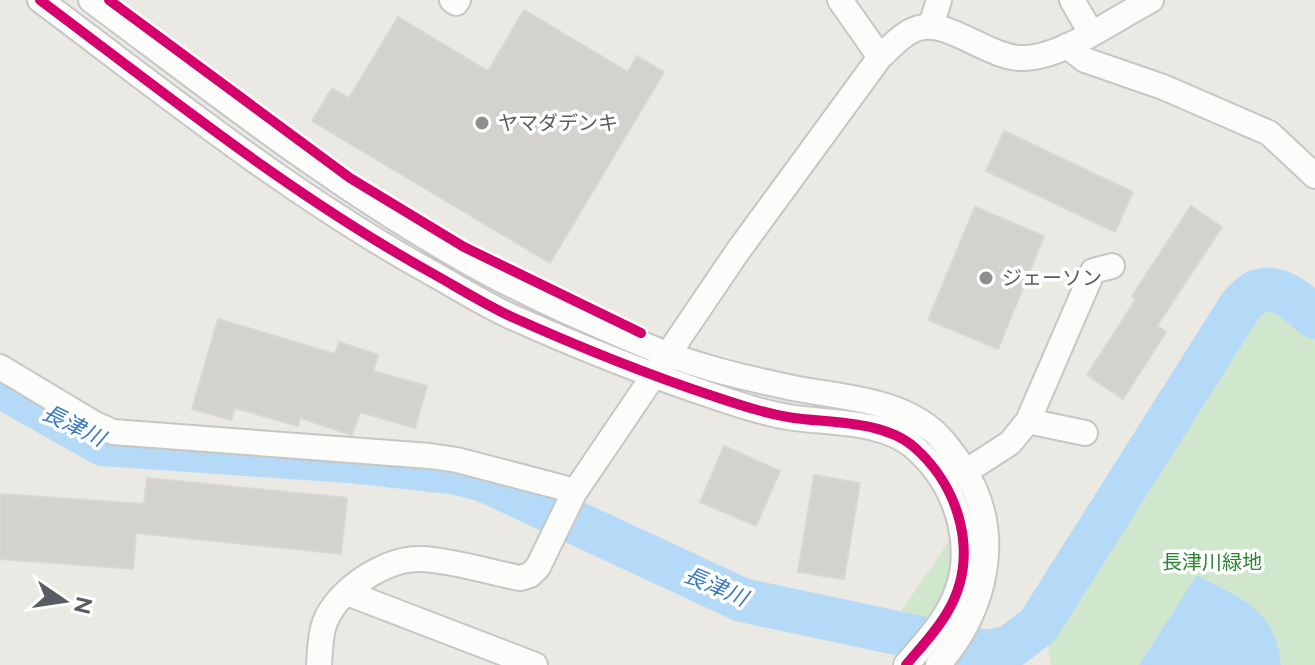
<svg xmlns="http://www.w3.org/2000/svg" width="1315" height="665" font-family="Raleway,'Noto Sans JP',sans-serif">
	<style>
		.green { fill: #d0e7ce }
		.water { fill: #b5daf7 }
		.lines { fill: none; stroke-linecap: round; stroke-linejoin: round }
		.river { stroke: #b5daf7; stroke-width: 44 }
		.building { fill: #d3d2ce; stroke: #dad7d2; stroke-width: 2 }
		.minor-casing { stroke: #c6c7c5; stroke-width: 28 }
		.minor { stroke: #fcfcfb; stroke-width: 24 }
		.cycleway-casing { stroke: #fff; stroke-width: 15 }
		.cycleway { stroke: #d6006c; stroke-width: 10 }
		.poi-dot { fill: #8c8e8f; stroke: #fff; stroke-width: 3 }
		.labels { text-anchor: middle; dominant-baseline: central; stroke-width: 7; stroke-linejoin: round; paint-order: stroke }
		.poi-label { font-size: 20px; fill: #595d62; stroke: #fff; text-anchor: start }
		.park-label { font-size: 20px; fill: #2f8335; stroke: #fff }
		.water-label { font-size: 22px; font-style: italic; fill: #3978bf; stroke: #fff }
	</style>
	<rect width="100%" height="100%" fill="#eae9e3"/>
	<path class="green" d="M1271,300C1290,303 1301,313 1315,325V665H1051L1045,631L1249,310Z
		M952,537L953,573L931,622L899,614Z
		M897,617L929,625L910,648L882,641Z"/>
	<path class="water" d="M1197,575C1241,600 1275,607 1281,665H1139Z"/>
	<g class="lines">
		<path class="river" d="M0,386L103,444L349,461L457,473L484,480L742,600L986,652L1010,647L1038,626L1241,305C1245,302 1251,294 1256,292C1279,283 1300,304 1315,317"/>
	</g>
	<path class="building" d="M524,10L628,72L637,56L664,72L550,263L312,121L332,88L349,98L398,17L488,71Z
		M1004,131L1133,192L1115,232L986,171Z
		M1191,206L1222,227L1157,326L1166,332L1123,399L1087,375L1136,299L1132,296Z
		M975,207L1044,236L998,349L928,320Z
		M218,319L335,354L339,342L378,355L373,371L427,386L415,428L360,412L352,435L300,418L298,426L235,408L231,420L192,409Z
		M724,446L780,471L756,526L700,502Z
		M814,475L860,483L844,579L798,572Z
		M147,478L347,498L341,554L136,533L133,569L0,559V494L144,504Z"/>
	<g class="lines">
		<defs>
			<path id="minor" d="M40,0C167,95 291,195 430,272C457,287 484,304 512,317C577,346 643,373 710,395C737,404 766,414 794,418C832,423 884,421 914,447C960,487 980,556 948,611C937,631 920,648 906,665
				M91,0C211,89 328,182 458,256C516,290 579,317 640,343C689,365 741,377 793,388C839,397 895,399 932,430C945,441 954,455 963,468C1005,533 986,610 938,665
				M452,0L456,3L458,0
				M840,0L880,57
				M1072,0L1091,33
				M931,26L939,0
				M1067,46L1085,60L1163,87L1269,133L1315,176
				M0,367L95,424L113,432L430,456L457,460L564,488L574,493
				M1028,421L1085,433
				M965,472L1010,443L1028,421L1093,271L1112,266
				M350,589L355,596L535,665
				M319,665C320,651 320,635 325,622C338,589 387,557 423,559C455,561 489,572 520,578L530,575L538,567L574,493L738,251L880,57C892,46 904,32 919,28C948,19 990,59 1023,58C1062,58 1116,18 1151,0"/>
		</defs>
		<use href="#minor" class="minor-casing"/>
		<use href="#minor" class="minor"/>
		<defs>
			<path id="cycleway" d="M40,0C167,95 291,195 430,272C457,287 484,304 512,317C577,346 643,373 710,395C737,404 766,414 794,418C832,423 884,421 914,447C960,487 980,556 948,611C937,631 920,648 906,665
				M109,0L350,178L464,247L641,333"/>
		</defs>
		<use href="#cycleway" class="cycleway-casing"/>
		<use href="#cycleway" class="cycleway"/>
	</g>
	<g class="poi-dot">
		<circle cx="482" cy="123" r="8"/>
		<circle cx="986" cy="278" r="8"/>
	</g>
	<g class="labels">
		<g class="poi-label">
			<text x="498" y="123">ヤマダデンキ</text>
			<text x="1002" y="278">ジェーソン</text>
		</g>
		<g class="park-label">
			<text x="1212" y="562">長津川緑地</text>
		</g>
		<g class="water-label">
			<text transform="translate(74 425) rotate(26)">長津川</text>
			<text transform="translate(716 586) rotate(23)">長津川</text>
		</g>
	</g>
	<g transform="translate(64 601) rotate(103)" stroke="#ffffff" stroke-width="6" paint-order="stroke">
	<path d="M0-6L14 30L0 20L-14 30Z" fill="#595d62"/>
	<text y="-12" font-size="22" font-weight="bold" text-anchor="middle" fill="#595d62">N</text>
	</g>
</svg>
